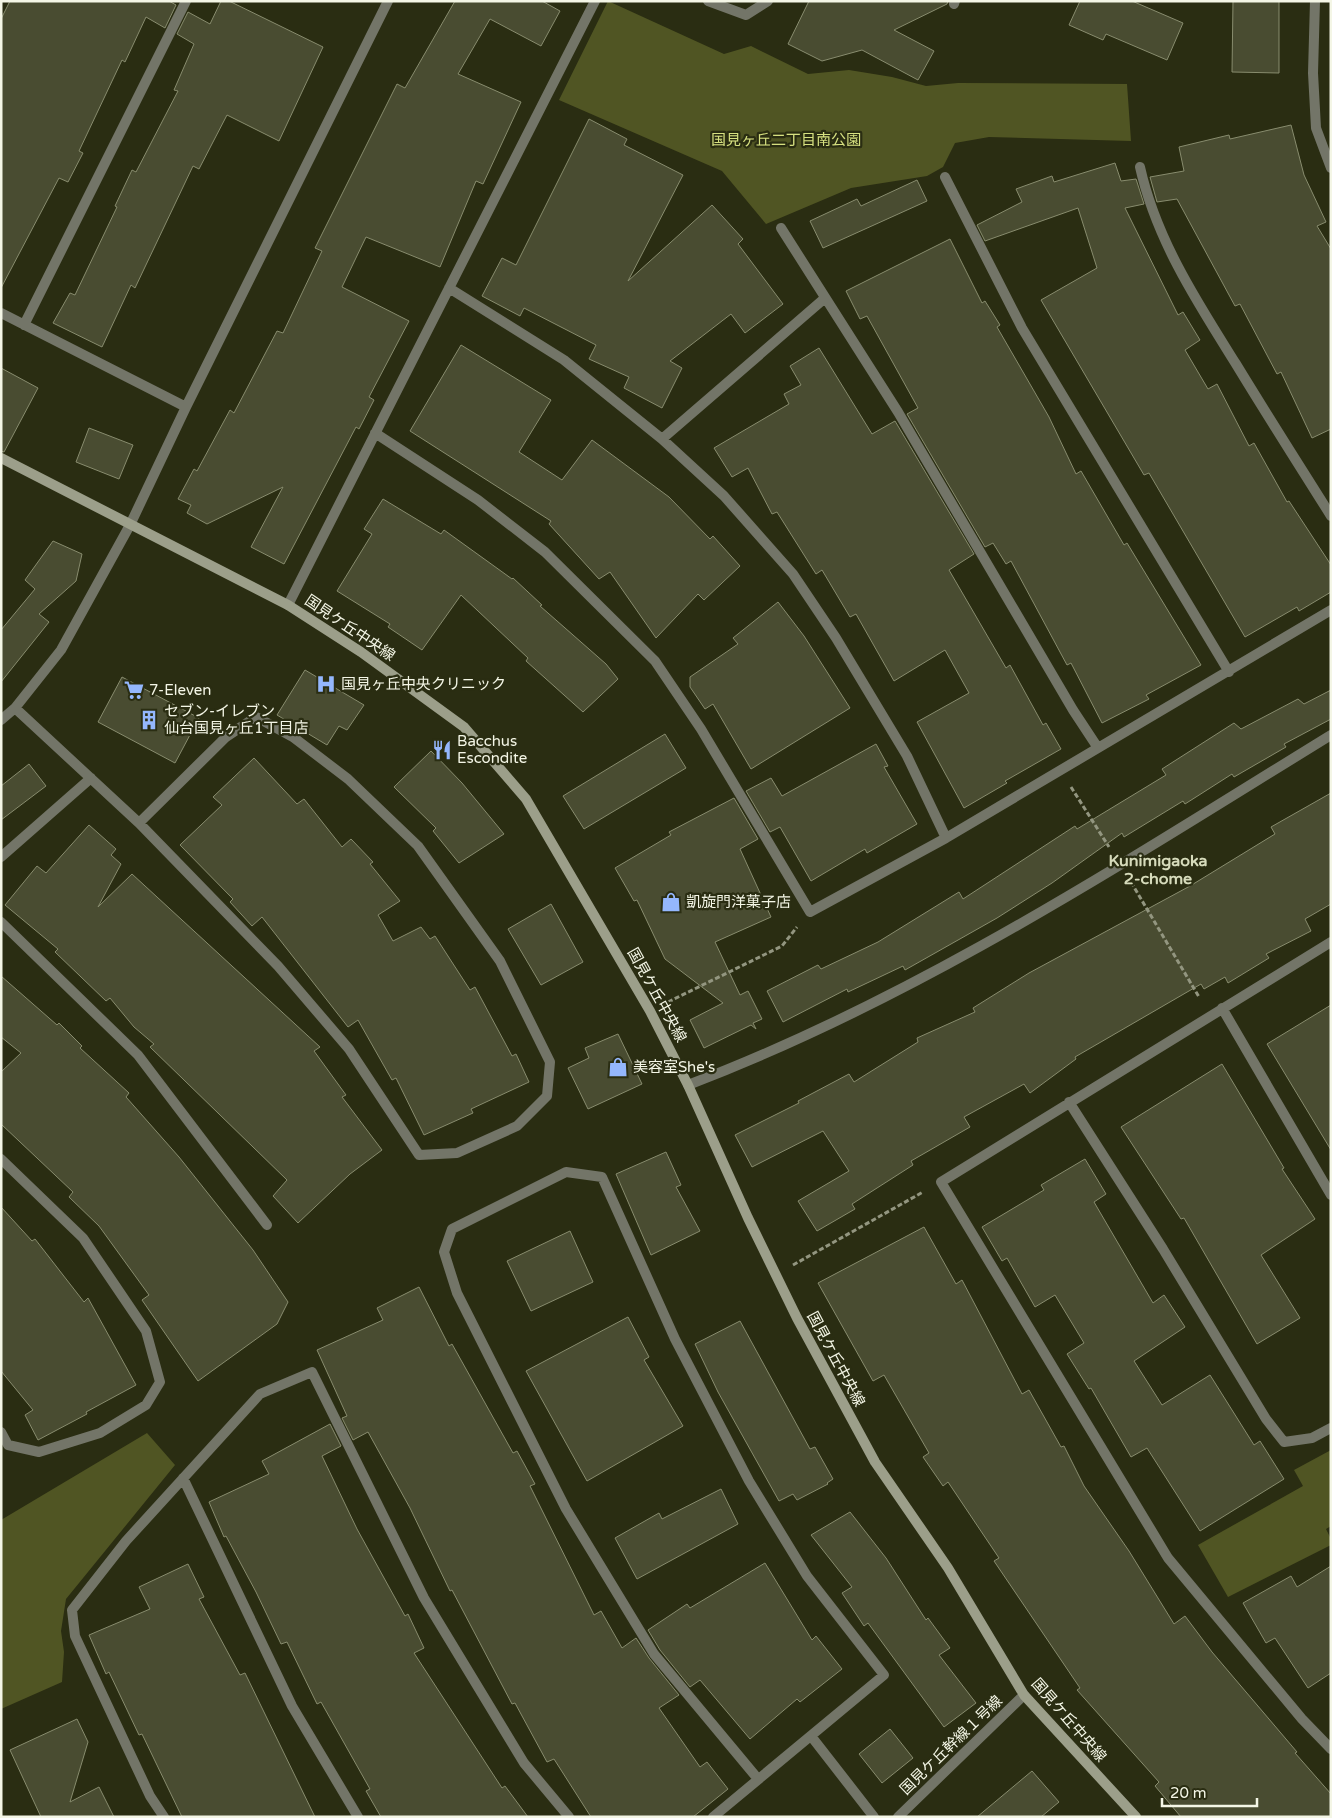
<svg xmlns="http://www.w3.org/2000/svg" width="1332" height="1818" font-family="'Varela Round','Noto Sans JP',sans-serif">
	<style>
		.green { fill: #505523 }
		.building { fill: #494c31; stroke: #888c6e }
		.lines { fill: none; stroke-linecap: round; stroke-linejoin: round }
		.path { stroke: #939680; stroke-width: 3; stroke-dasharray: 5 2.5; stroke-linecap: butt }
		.street { stroke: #737568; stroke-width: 10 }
		.secondary { stroke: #9c9f8a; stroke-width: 10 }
		.labels { text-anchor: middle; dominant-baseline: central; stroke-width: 4.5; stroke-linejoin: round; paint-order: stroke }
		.park-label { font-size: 15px; fill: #d6e080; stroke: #2a2d12 }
		.street-label { font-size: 15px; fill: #f4f6e6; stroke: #2a2d12 }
		.poi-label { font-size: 15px; fill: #f4f6e6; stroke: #2a2d12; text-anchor: start }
		.neighbourhood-label { font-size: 16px; font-weight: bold; fill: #d6dbbb; stroke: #2a2d12 }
	</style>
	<rect width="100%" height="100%" fill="#2a2d12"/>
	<path class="green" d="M608,1L724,54L751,46L808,74L849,70L892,77L926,86L958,83L1127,84L1131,141L989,137L955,143L943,167L927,176L851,188L766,224L722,171L559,100Z
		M147,1433L175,1465L66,1599L61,1631L64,1652L62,1682L1,1709V1520Z
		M1331,1450V1526L1326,1529L1331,1539V1545L1228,1597L1198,1545L1303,1486L1294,1470Z"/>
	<path class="building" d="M10,1H169L176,5L165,28L146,17L125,62L122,60L79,151L83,153L68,182L59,178L1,288V19Z
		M221,1H229L323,47L279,141L227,115L199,169L193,166L135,288L131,285L102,347L53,323L70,293L75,295L117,207L115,206L132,170L136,172L178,91L174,90L194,44L177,34L188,12L210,24Z
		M455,1H542L560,11L541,46L490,19L458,74L521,102L483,184L476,181L440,267L366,237L342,287L409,321L369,397L374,400L359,429L356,427L284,564L251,547L283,487L207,524L187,513L191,505L178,499L194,469L197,471L230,410L234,413L277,331L283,333L322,251L315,248L397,84L405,88Z
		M809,1H948L947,4L894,30L934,51L918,80L862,50L822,61L788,44Z
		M1080,1H1132L1183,23L1167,60L1106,34L1103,40L1069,25Z
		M1233,1H1279V73L1232,72Z
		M589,119L627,139L624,145L683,175L628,281L712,205L743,239L738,244L783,304L745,333L731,314L670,361L682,368L662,408L624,388L629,377L589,359L596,345L524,308L520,316L482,296L502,258L516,265Z
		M1291,125L1304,175L1326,222L1317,226L1331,249V429L1312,438L1281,372L1277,374L1240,304L1235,306L1177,199L1157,202L1150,177L1184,171L1179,147L1229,135L1230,139Z
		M1115,163L1121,181L1136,179L1144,204L1125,208L1178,315L1183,312L1200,340L1185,350L1208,389L1217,384L1249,446L1254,443L1287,502L1289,501L1331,565V592L1299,611L1297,607L1245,637L1149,473L1144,475L1041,300L1097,268L1078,208L985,241L977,225L1022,202L1016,189L1052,176L1054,182Z
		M917,180L927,201L823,248L810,221L857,199L861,206Z
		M950,239L982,303L985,301L1000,325L997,327L1049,417L1076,474L1081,471L1124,545L1127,543L1201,665L1146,695L1149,699L1102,723L1071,663L1067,665L1011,561L1006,564L993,543L985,547L907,414L918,408L867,316L860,319L846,291Z
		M461,345L551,400L519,452L562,480L592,440L669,497L710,539L713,536L740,566L704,600L698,594L656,638L610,572L599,579L549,524L551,521L410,431Z
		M819,348L872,434L895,421L974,554L949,570L1006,668L1010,665L1043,725L1046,723L1061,749L1005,781L1007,783L964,808L917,722L969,693L945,650L894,681L856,614L850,617L822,570L816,574L777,512L772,514L748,468L732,477L714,448L789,404L784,394L801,385L790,366Z
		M1,368L38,388L4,452L1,451Z
		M89,428L133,445L119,479L76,462Z
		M383,499L441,534L444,530L512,579L513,578L542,605L540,606L606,664L618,679L583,712L526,661L528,658L461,595L422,650L388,627L390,624L337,591L372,534L364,529Z
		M53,541L82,554L76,581L39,614L49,622L1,682V630L35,589L25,580Z
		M778,602L804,636L850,708L751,769L713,704L705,709L690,687V677L738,644L733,638Z
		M305,670L364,705L347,730L339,726L327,745L277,715Z
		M122,677L199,718L175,763L98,722Z
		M1331,690V719L1284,744L1286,747L1234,777L1232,774L1185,804L1183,801L1124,837L1122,833L1052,883L997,918L905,970L903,966L848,992L847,989L783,1022L767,991L818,965L821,969L878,942L959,892L963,899L1075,826L1077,829L1166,775L1162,769L1234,723L1241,729L1298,699L1304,704Z
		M665,734L686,768L584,829L563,796Z
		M876,744L888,766L884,767L917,824L867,853L865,849L811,881L780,827L770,832L746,791L771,778L782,796Z
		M431,751L462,783L504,834L459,863L433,831L436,828L394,787Z
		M254,758L297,804L304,799L342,847L351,839L373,862L370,864L400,901L378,915L393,941L421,927L430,939L435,936L470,990L475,987L512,1056L516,1054L529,1082L471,1109L473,1113L424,1135L396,1078L392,1080L358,1020L348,1027L262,917L252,926L230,902L233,899L180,845L222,805L213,797Z
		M29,764L46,786L1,820V786Z
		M1331,793V904L1305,919L1311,931L1266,954L1269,958L1228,983L1225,977L1204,989L1201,984L1075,1057L1076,1059L1030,1093L1024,1084L964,1117L970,1127L911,1161L913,1165L852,1204L855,1209L817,1231L798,1201L849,1171L823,1131L752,1167L735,1135L799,1103L798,1101L849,1074L854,1082L918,1042L917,1038L975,1012L973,1008L1029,973L1190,886L1275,834L1271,827Z
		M734,798L758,839L740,849L771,917L715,942L740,995L748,991L762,1019L753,1023L756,1029L751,1025L704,1048L690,1020L723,1003L665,959L637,900L634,901L615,868L671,835L669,832Z
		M89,825L116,849L111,855L121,864L98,907L132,874L320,1047L314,1051L346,1095L342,1097L382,1150L350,1174L298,1223L273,1196L287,1180L150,1047L154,1044L134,1027L110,998L106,1001L55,952L58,949L5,905L37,866L46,873Z
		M551,904L583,962L541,985L508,929Z
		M1,976L57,1025L59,1023L82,1046L80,1048L129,1093L126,1097L179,1157L253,1250L288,1302L277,1324L198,1381L142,1300L149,1295L99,1226L69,1197L73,1192L1,1124V1072L21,1053L1,1037Z
		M1331,1005V1150L1267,1044Z
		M618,1034L642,1084L588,1109L568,1068L589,1058L585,1048Z
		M1222,1064L1284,1168L1282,1169L1315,1219L1261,1255L1300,1318L1257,1344L1184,1218L1181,1219L1121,1127Z
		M666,1152L681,1185L676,1187L700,1231L651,1255L616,1174Z
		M1085,1159L1106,1194L1094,1202L1153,1303L1164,1295L1185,1327L1134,1361L1162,1405L1210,1375L1254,1445L1260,1441L1284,1479L1200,1531L1147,1448L1131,1457L1091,1388L1089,1389L1067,1354L1084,1343L1055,1295L1035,1307L1007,1258L1002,1261L982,1227L1044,1190L1041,1185Z
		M1,1207L32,1241L35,1239L84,1302L88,1298L136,1385L86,1412L87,1414L38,1440L25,1415L33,1410L1,1371Z
		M924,1227L956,1284L962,1280L1022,1394L1029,1390L1061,1447L1064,1446L1084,1486L1129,1551L1174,1624L1185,1616L1212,1652L1297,1752L1295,1753L1331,1794V1817H1181L1155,1786L1159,1782L1077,1690L1080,1688L994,1561L999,1558L948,1482L943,1486L923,1457L929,1453L884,1375L873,1381L818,1283Z
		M570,1231L593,1282L531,1311L507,1261Z
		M419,1287L449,1346L452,1344L513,1453L517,1451L535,1484L530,1486L594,1615L601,1611L622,1648L636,1638L649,1658L679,1695L659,1708L700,1767L707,1762L728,1789L693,1817H591L554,1759L547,1762L515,1703L512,1704L452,1590L450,1591L410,1508L368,1432L353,1440L342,1418L347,1416L317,1350L383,1320L377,1308Z
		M628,1317L649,1357L644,1360L683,1426L587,1481L526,1371Z
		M740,1321L810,1449L815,1447L833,1479L827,1483L828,1484L797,1500L793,1494L779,1501L718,1392L695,1344Z
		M330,1424L341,1446L322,1456L357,1529L405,1616L408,1614L424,1648L414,1653L502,1788L505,1786L528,1817H381L366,1791L370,1789L321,1702L317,1704L287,1642L281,1644L256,1592L226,1536L224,1537L209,1502L269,1474L262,1461Z
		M721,1489L738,1524L637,1579L615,1538L659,1513L662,1519Z
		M850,1512L886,1558L926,1620L928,1618L950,1648L939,1655L976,1703L944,1727L868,1623L864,1626L842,1593L852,1587L811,1535Z
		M765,1563L812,1640L816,1636L842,1669L800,1702L797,1699L750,1739L700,1680L690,1687L660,1650L648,1630L687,1604L690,1608Z
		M188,1564L204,1597L199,1599L240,1675L245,1673L315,1817H182L142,1734L139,1735L109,1672L106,1674L89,1635L150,1609L139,1587Z
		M1331,1566V1673L1308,1688L1275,1638L1266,1643L1243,1603L1291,1576L1297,1587Z
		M77,1719L88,1742L70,1802L99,1787L114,1817H41L10,1750Z
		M890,1729L913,1758L882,1783L859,1754Z
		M1032,1771L1059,1802L1041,1817H977Z"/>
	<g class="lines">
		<path class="path" d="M1071,787L1109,847
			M1131,882L1199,997
			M668,1002L782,946L797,927
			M793,1265L923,1192"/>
		<path class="street" d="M708,1L746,15L768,1
			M1315,1L1313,73L1316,128L1331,168
			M954,4L955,1
			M1140,167C1156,239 1197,302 1236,364C1267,415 1299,465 1331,516
			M945,177L1022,328L1229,672
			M781,228L898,412L1073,710L1098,748
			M449,288L564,360L662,439L724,496L793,574L836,638L907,756L946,838
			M1,313L186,407
			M24,325L186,1
			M375,433L478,500L545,552L655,661L701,729L810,912L946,838L1331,610
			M662,439L825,298
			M288,605L595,1
			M15,708L139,823L278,966L349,1049L419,1155L457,1153L517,1126L547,1096L550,1062L500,961L418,846L348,779L293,737L256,717L226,737L139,823
			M1,720L15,708L61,650L130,525L186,407L388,1
			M1,857L91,778
			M1,922L138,1055L267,1225
			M1331,942L941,1182L1168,1558L1302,1719L1331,1749
			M1222,1008L1331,1195
			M688,1085C917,998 1123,863 1331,735
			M1069,1102L1163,1249L1266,1419L1284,1442L1312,1438L1331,1428
			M1,1159L83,1238L146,1331L160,1382L146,1405L100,1433L39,1452L8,1445L1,1432
			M183,1478L292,1706L358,1817
			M811,1736L874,1817
			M164,1817L150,1796L75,1636L72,1610L126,1541L260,1394L312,1372L424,1598L524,1763L569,1817
			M713,1817L884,1675L807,1576L749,1481L675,1339L602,1177L566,1172L452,1229L444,1252L457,1293L566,1509L654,1654L758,1779
			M898,1817L1024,1695"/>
		<path class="secondary" d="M1,458L288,605L361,652L464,727L526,799L650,1011L688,1085L748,1218L797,1318L875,1462L948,1568L1024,1695L1136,1817"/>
	</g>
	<defs>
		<symbol id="hospital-bare" viewBox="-9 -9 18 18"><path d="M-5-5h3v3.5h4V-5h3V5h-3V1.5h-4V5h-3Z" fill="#94b7fd" stroke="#2a2d12" stroke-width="2.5" paint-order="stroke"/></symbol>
		<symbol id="supermarket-bare" viewBox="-9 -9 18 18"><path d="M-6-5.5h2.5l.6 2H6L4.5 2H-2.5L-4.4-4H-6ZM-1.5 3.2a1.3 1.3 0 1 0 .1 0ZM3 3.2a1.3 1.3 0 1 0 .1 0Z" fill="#94b7fd" stroke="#2a2d12" stroke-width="2.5" paint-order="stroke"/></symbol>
		<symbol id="building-bare" viewBox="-9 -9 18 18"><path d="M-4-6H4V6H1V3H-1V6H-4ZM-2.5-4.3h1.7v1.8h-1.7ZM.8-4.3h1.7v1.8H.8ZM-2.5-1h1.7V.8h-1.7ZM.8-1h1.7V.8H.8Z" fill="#94b7fd" stroke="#2a2d12" stroke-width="2.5" paint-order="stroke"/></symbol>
		<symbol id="restaurant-bare" viewBox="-9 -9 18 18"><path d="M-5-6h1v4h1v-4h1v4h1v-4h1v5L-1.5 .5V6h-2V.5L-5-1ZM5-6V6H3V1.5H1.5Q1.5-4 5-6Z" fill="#94b7fd" stroke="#2a2d12" stroke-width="2.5" paint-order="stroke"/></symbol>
		<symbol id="shop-bare" viewBox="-9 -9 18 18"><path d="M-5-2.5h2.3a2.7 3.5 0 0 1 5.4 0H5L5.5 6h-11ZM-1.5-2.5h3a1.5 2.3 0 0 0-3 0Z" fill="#94b7fd" stroke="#2a2d12" stroke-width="2.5" paint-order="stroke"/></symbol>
	</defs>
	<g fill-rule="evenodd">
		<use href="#hospital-bare" x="312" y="670" width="28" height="28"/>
		<use href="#supermarket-bare" x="120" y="676" width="28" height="28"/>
		<use href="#building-bare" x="135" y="706" width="28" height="28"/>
		<use href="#restaurant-bare" x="428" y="736" width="28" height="28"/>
		<use href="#shop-bare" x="657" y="888" width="28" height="28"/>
		<use href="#shop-bare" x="604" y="1053" width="28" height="28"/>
	</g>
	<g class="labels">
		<g class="park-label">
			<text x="786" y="140">国見ヶ丘二丁目南公園</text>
		</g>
		<g class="street-label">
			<text transform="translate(350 628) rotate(34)">国見ケ丘中央線</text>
			<text transform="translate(657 995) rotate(61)">国見ケ丘中央線</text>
			<text transform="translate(836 1359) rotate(62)">国見ケ丘中央線</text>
			<text transform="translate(1069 1720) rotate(49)">国見ケ丘中央線</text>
			<text transform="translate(951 1745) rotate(-44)">国見ケ丘幹線１号線</text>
		</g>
		<g class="poi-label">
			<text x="341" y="684">国見ヶ丘中央クリニック</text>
			<text x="149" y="690">7-Eleven</text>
			<text x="164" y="711">セブン-イレブン<tspan x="164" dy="17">仙台国見ヶ丘1丁目店</tspan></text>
			<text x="457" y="741">Bacchus<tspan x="457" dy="17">Escondite</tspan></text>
			<text x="686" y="902">凱旋門洋菓子店</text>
			<text x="633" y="1067">美容室She's</text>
		</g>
		<g class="neighbourhood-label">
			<text x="1158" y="861">Kunimigaoka<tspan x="1158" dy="18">2-chome</tspan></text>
		</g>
	</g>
	<rect width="1332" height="1818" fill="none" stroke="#f4f6e6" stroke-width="5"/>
	<path d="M1162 1798v8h95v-8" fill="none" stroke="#f4f6e6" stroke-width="2.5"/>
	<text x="1170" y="1798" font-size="15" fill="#f4f6e6" stroke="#2a2d12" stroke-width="4" paint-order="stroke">20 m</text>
</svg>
